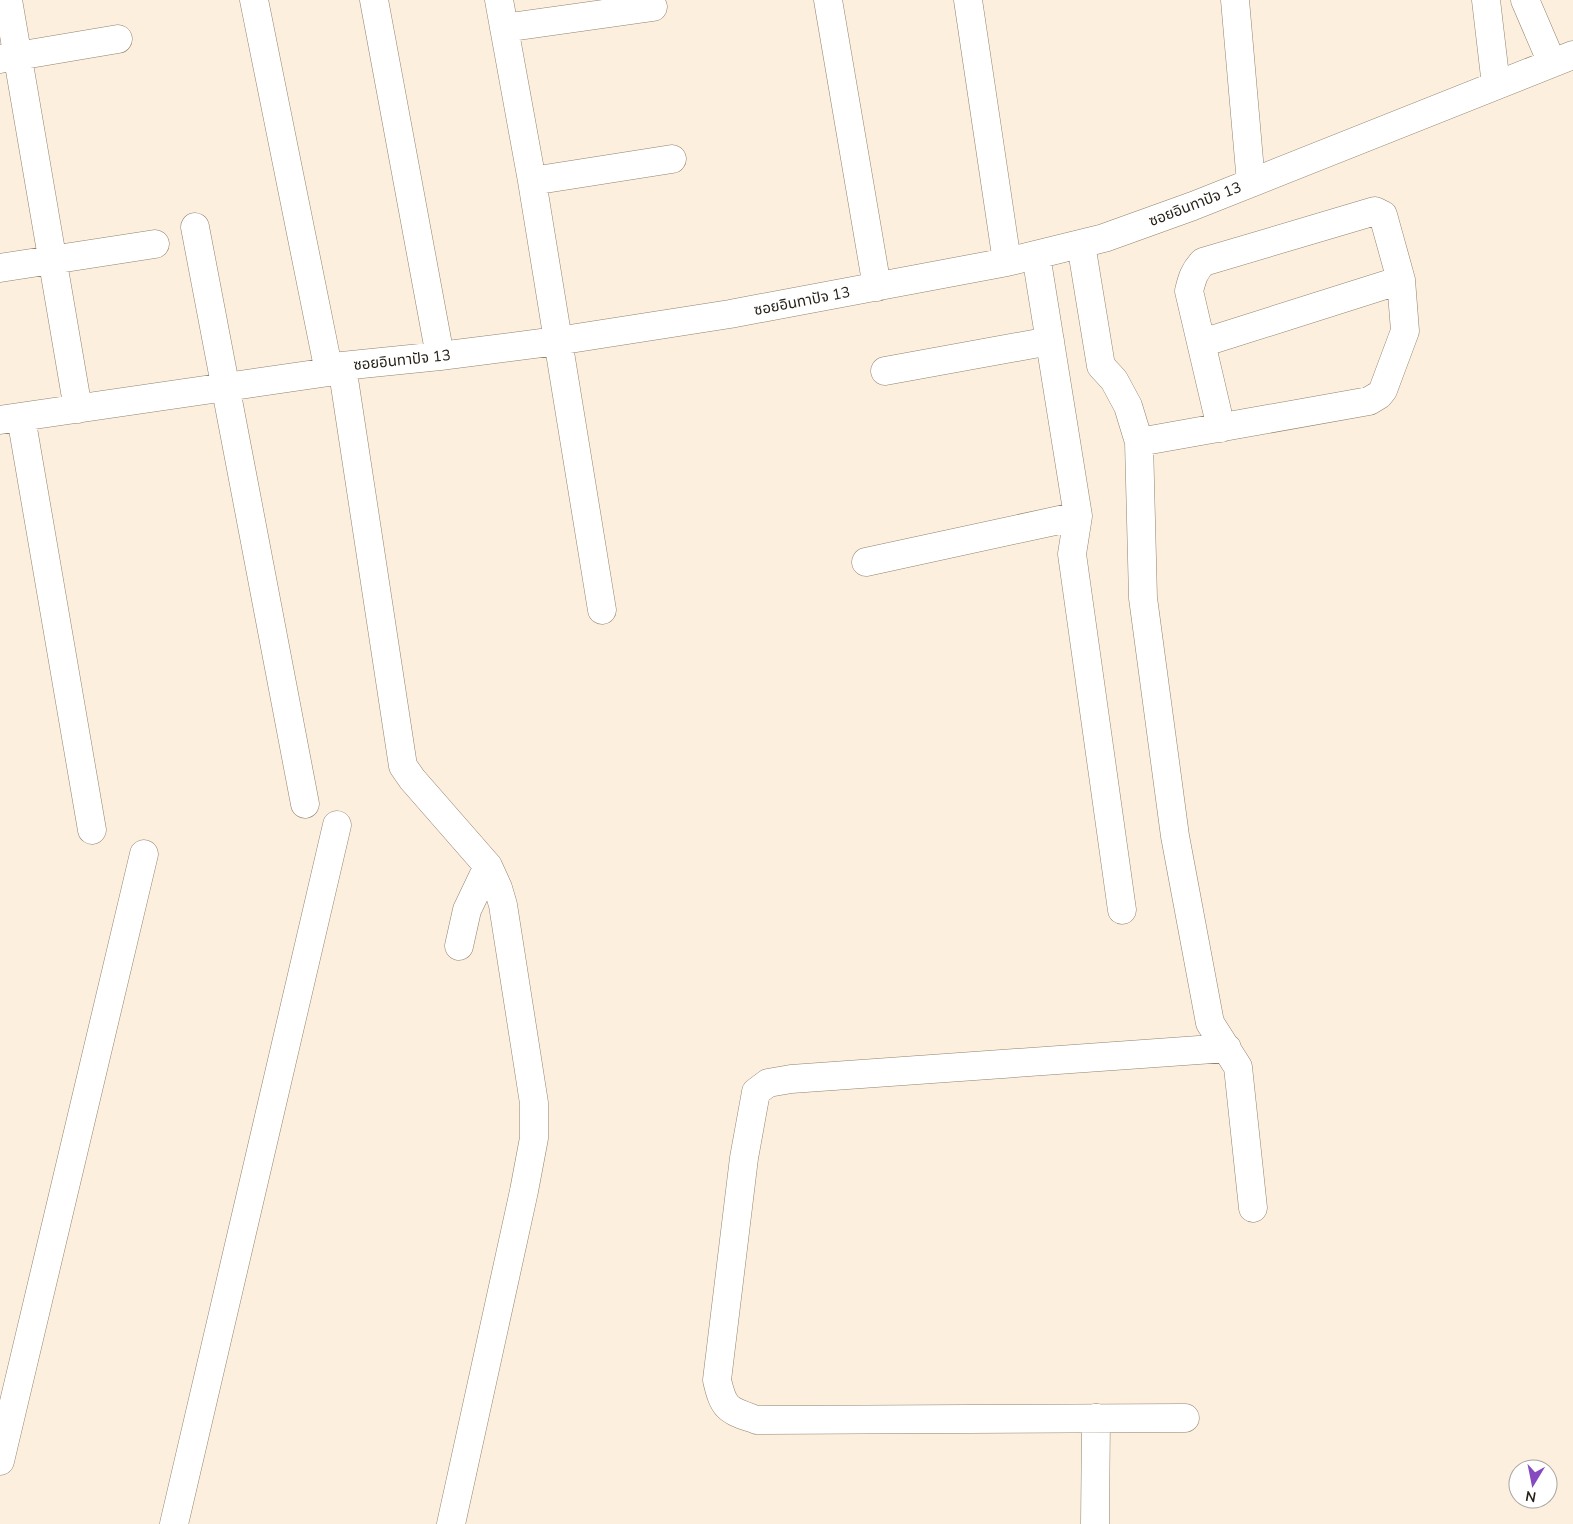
<svg xmlns="http://www.w3.org/2000/svg" width="1573" height="1524" font-family="'Nunito Sans','Noto Sans Thai',sans-serif">
	<style>
		.lines { fill: none; stroke-linecap: round; stroke-linejoin: round }
		.minor-casing { stroke: #91826e; stroke-width: 29 }
		.minor { stroke: #fff; stroke-width: 28 }
		.labels { text-anchor: middle; dominant-baseline: central; stroke-width: 5; stroke-linejoin: round; paint-order: stroke }
		.street-label { font-size: 15px; fill: #241e16; stroke: #fff }
	</style>
	<rect width="100%" height="100%" fill="#fdefde"/>
	<g class="lines">
		<defs>
			<path id="minor" d="M8,0L78,409
				M254,0L329,372
				M374,0L440,356
				M499,0L532,181L602,610
				M828,0L877,287
				M968,0L1007,262
				M1235,0L1251,183
				M1486,0L1496,85
				M1525,0L1552,63
				M504,28L653,7
				M0,59L118,39
				M532,181L672,159
				M195,227L305,804
				M1081,244L1101,366L1114,380L1128,406L1139,442L1143,598L1175,836L1210,1023L1238,1067L1253,1208
				M1036,255L1078,516L1072,554L1122,910
				M0,268L155,244
				M1202,343L1401,280
				M342,366L403,766L412,779L488,866L498,888L503,905L534,1103V1138L524,1191L451,1524
				M885,371L1050,341
				M21,417L92,830
				M0,420L329,372L342,366L440,356L557,341L730,314L1007,262L1104,238L1193,206L1573,55
				M1139,442L1369,401L1379,395L1383,390L1405,331L1401,280L1383,215L1375,211L1203,262C1194,271 1192,279 1189,291L1221,428
				M866,562L1078,516
				M459,946L467,910L488,866
				M1185,1418L757,1420C729,1410 724,1411 717,1380L744,1158L756,1092L768,1083L791,1079L1227,1048
				M0,1461L144,854
				M174,1524L337,825
				M1095,1524L1096,1418"/>
		</defs>
		<use href="#minor" class="minor-casing"/>
		<use href="#minor" class="minor"/>
	</g>
	<g class="labels">
		<g class="street-label">
			<text transform="translate(1195 204) rotate(-21)">ซอยอินทาปัจ 13</text>
			<text transform="translate(802 301) rotate(-11)">ซอยอินทาปัจ 13</text>
			<text transform="translate(402 360) rotate(-6)">ซอยอินทาปัจ 13</text>
		</g>
	</g>
	<g transform="translate(1533 1484) rotate(190)"><circle r="24" fill="#ffffff" stroke="#a7a5a2"/>
	<path d="M0-4L9 19L0 12L-9 19Z" fill="#864ac0"/>
	<text y="-8" font-size="14" font-weight="bold" text-anchor="middle" fill="#241e16">N</text>
	</g>
</svg>
